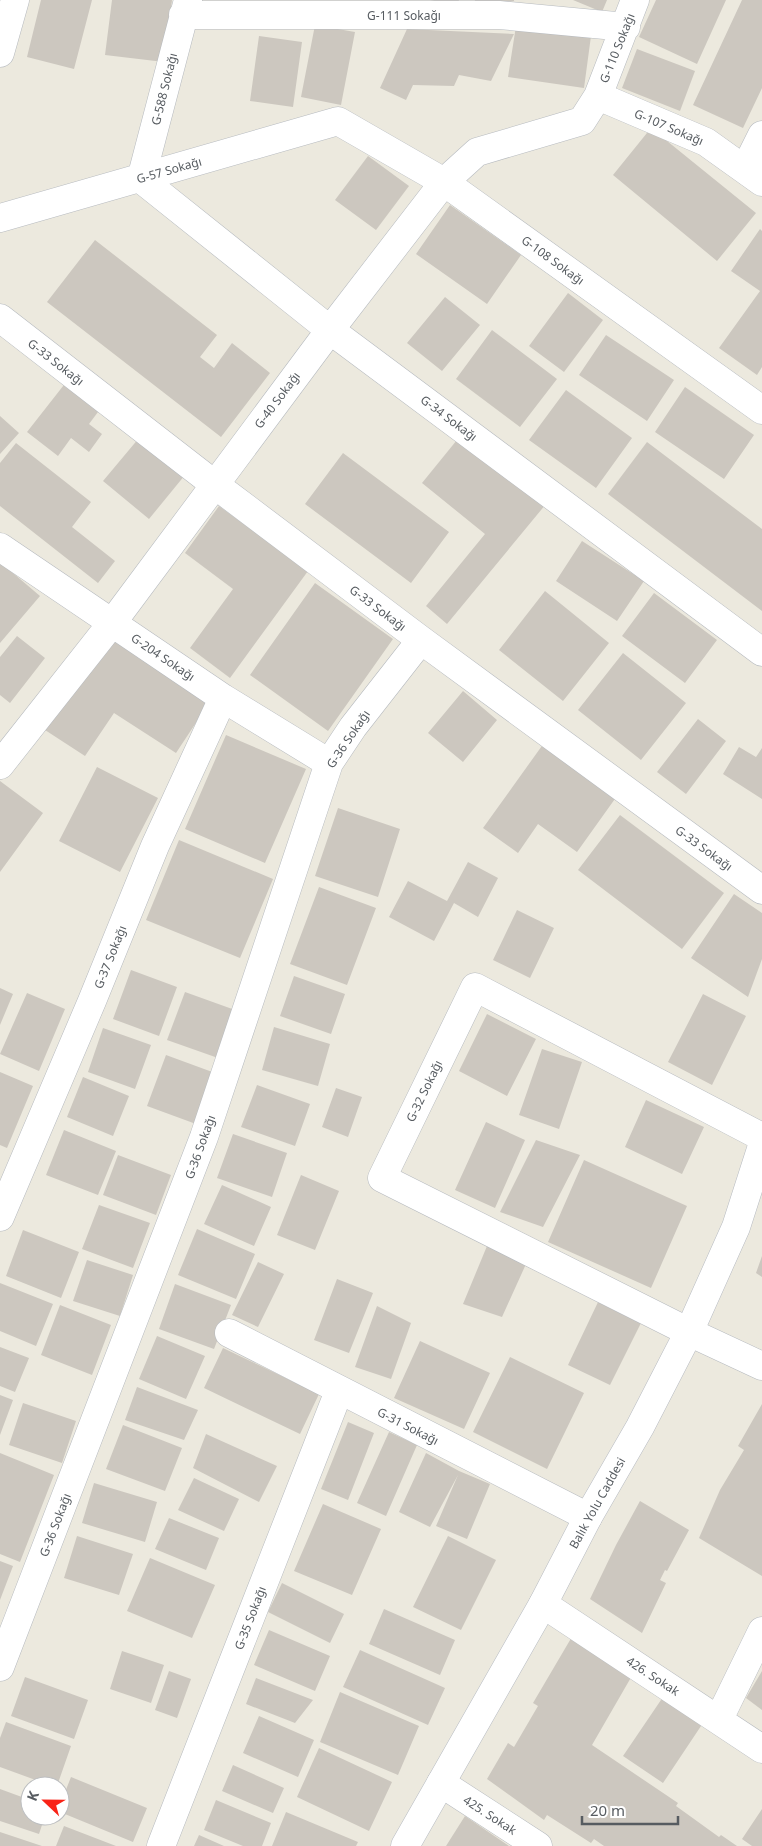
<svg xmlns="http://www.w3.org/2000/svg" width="762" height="1846" font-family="'Noto Sans',sans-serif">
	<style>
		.building { fill: #ccc7bf }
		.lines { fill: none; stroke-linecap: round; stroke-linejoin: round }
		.minor-casing { stroke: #b6babf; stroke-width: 29 }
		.secondary-casing { stroke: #b7bbc2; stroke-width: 29 }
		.minor { stroke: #fff; stroke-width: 28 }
		.secondary { stroke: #fff; stroke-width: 28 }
		.labels { text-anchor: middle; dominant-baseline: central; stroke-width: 4; stroke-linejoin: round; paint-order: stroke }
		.street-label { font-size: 12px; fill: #575c61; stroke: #fff }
	</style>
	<rect width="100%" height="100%" fill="#ece9de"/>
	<path class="building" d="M41,0H92L74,69L27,57Z
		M112,0H172L164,62L105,55Z
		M430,0H459L457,6Z
		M475,0H514V1L474,4Z
		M573,0H607L602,12Z
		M656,0H726L697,64L639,37Z
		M742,0H762V88L743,128L693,105Z
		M315,25L355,32L341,105L301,97Z
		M516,26L591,36L584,88L508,77Z
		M407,29L514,34L491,81L459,75L454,86L413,85L406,100L380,88Z
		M259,36L302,42L293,107L250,101Z
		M637,49L695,71L680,111L622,88Z
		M651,128L756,213L717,261L613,175Z
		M368,156L409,186L376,230L335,200Z
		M450,205L521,255L487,304L416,254Z
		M760,229L762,231V367L757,375L719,348L760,291L731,271Z
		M95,240L217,335L200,357L214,368L232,343L270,373L221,437L47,302Z
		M568,293L603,320L564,372L529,346Z
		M445,297L480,325L442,371L407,343Z
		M492,330L557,379L520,427L456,379Z
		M606,335L674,380L647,421L579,375Z
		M67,381L101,408L89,424L102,434L89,452L71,438L58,456L27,432Z
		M685,387L754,435L724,479L655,432Z
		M566,390L632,438L596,488L529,440Z
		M0,416L19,433L0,454Z
		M461,435L546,504L447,624L426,606L485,534L422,483Z
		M139,438L185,475L149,519L103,481Z
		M647,442L762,529V611L608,494Z
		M16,443L91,502L72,527L115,561L98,583L0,506V463Z
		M343,453L449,532L411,583L305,504Z
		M219,506L308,571L230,678L190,648L233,589L185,553Z
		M582,541L644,581L617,621L556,581Z
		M0,562L40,596L0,643Z
		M315,583L393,639L328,731L250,675Z
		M545,591L609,643L563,701L499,650Z
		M654,593L717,640L685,683L622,636Z
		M17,636L45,658L10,703L0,695V657Z
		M107,636L209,703L176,753L114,713L85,756L45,730Z
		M623,653L686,703L641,760L578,710Z
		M463,691L497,720L463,762L428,733Z
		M698,719L726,741L686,794L657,772Z
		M226,735L306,769L265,863L185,829Z
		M544,743L617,796L577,852L538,824L518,853L483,828Z
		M739,747L756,757L762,748V799L723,774Z
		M97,767L158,798L120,872L59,841Z
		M0,781L43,813L0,872Z
		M338,808L400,829L378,897L315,876Z
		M620,815L724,893L682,949L578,870Z
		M179,840L273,879L240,958L146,920Z
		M468,862L498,878L478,917L454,903L434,941L389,917L408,881L447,901Z
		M319,887L376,908L347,985L290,964Z
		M734,894L762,913V959L748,997L691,958Z
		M517,910L554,928L530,978L493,960Z
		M131,970L177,987L159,1036L113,1019Z
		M294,976L345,994L331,1034L280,1016Z
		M0,988L13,994L0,1025Z
		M185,992L235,1010L218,1058L167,1040Z
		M27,993L65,1009L39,1071L0,1054Z
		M703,994L746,1016L712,1085L668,1062Z
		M487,1014L536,1039L507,1096L459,1071Z
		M274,1027L330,1044L318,1086L262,1070Z
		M103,1028L151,1045L135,1089L88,1072Z
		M542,1049L582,1062L559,1129L519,1115Z
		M166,1055L215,1073L196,1124L147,1106Z
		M0,1072L33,1086L7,1148L0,1145Z
		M83,1077L129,1096L113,1136L67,1117Z
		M257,1085L310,1104L295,1146L241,1127Z
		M336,1088L362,1097L348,1137L322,1127Z
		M646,1100L704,1127L682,1174L625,1147Z
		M486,1122L525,1140L495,1208L455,1190Z
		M64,1130L116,1151L98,1195L46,1175Z
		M233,1134L287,1153L272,1197L217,1178Z
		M536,1140L580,1155L543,1227L500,1212Z
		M118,1155L171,1175L156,1215L103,1195Z
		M584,1160L687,1206L651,1288L548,1242Z
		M301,1175L339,1191L315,1250L277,1235Z
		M222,1185L271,1207L254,1246L204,1224Z
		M99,1205L150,1223L133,1268L82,1249Z
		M197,1229L255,1254L236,1299L178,1275Z
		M23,1230L79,1252L61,1298L6,1276Z
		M487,1246L526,1264L502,1317L463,1304Z
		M762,1256V1277L756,1273Z
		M87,1260L133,1275L120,1316L73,1301Z
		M258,1262L284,1274L258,1327L232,1315Z
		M337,1279L373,1293L349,1353L314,1340Z
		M0,1283L53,1304L36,1346L0,1331Z
		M175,1284L231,1305L214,1349L159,1329Z
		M599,1300L642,1321L610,1385L568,1365Z
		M60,1305L111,1325L92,1375L41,1355Z
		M377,1306L411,1323L391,1379L355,1367Z
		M157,1336L205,1356L186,1399L139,1379Z
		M420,1341L490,1373L464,1429L394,1398Z
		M0,1347L29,1358L15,1392L0,1386Z
		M223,1348L319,1394L300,1434L204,1388Z
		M510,1357L584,1393L547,1469L473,1432Z
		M137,1387L198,1410L184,1440L125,1420Z
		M0,1395L13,1400L0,1435Z
		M23,1403L76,1421L62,1463L9,1445Z
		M762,1404V1576L699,1538L720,1490L744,1450L738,1446Z
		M348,1422L374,1433L348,1500L321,1489Z
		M123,1425L182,1448L165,1491L106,1469Z
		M389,1432L417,1445L386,1516L357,1503Z
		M206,1434L277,1466L259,1502L193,1468Z
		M0,1453L54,1475L20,1562L0,1554Z
		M426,1453L459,1471L490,1484L467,1539L436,1526L458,1475L430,1527L399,1512Z
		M194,1478L239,1499L224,1531L178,1510Z
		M94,1483L157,1502L145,1542L82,1523Z
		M640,1501L689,1530L667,1571L665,1570L660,1580L666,1583L642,1633L590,1599L616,1545Z
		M323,1504L381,1529L352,1595L294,1571Z
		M169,1518L219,1538L206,1570L155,1549Z
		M77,1536L133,1554L119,1595L64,1578Z
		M448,1536L496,1560L461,1630L413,1607Z
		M150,1558L215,1585L192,1638L127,1611Z
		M0,1561L13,1566L0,1600Z
		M282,1583L344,1614L330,1643L268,1612Z
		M384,1609L455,1640L440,1675L369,1644Z
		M269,1630L330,1656L315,1691L254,1665Z
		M573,1635L633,1674L592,1745L678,1803L676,1806L719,1837L721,1835L737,1846H604L594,1839L591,1843L547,1815L544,1820L487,1779L508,1743L514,1747L538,1706L533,1703Z
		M360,1650L445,1688L428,1725L343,1687Z
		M122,1651L164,1665L151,1703L110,1689Z
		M169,1671L191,1679L177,1718L155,1710Z
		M762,1671V1710L746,1698Z
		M25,1677L88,1700L74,1739L11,1716Z
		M256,1678L313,1700L295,1723L246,1704Z
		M340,1692L419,1726L398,1775L320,1742Z
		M663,1697L703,1723L663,1783L623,1756Z
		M259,1716L314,1740L298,1777L243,1753Z
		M6,1722L71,1746L57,1786H52L0,1767V1738Z
		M319,1748L392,1782L369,1831L297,1797Z
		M233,1765L284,1788L273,1813L222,1791Z
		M71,1777L147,1808L133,1842L60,1812V1805Z
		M0,1789L30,1800V1816H45L39,1834L0,1821Z
		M216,1800L271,1823L262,1846H243L204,1830Z
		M762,1809V1846H752L742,1839Z
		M286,1812L358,1842L356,1846H272Z
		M465,1816L509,1846H446Z
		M64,1826L116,1846H56Z
		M0,1832L42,1846H0Z
		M199,1835L224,1846H194Z"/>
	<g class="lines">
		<defs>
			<path id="minor" d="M188,0L141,179L330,330L762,652
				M183,15H499L626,27
				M0,53L15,0
				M598,96L706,142L762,182
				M745,169L762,135
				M0,218L338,121L444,182L762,410
				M0,318L214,484L421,640L762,890
				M0,547L223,698L329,763
				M0,765L112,623L330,330L444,182L477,152L582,121L598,96L635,0
				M762,1137L475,987L382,1178L689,1332L762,1366
				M0,1217L92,1001L155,846L223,698
				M229,1333L588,1517
				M543,1604L762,1749
				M0,1667L204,1137L329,763L353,727L421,640
				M719,1719L762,1631
				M441,1783L538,1846
				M161,1846L339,1391"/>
			<path id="secondary" d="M405,1846L543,1604L588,1517L640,1427L689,1332L736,1227L762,1146"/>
		</defs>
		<use href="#minor" class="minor-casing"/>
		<use href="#secondary" class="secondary-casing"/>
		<use href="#minor" class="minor"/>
		<use href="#secondary" class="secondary"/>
	</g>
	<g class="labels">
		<g class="street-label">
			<text x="404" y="15">G-111 Sokağı</text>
			<text transform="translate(617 48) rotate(-68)">G-110 Sokağı</text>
			<text transform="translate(164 89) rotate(-76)">G-588 Sokağı</text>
			<text transform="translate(669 127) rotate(23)">G-107 Sokağı</text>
			<text transform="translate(169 170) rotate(-16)">G-57 Sokağı</text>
			<text transform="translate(553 260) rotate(36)">G-108 Sokağı</text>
			<text transform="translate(56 362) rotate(38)">G-33 Sokağı</text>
			<text transform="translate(277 400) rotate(-53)">G-40 Sokağı</text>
			<text transform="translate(449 418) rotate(37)">G-34 Sokağı</text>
			<text transform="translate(378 608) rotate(37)">G-33 Sokağı</text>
			<text transform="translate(163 657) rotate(34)">G-204 Sokağı</text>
			<text transform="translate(348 739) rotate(-56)">G-36 Sokağı</text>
			<text transform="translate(704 848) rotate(36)">G-33 Sokağı</text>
			<text transform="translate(110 957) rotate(-68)">G-37 Sokağı</text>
			<text transform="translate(424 1091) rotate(-64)">G-32 Sokağı</text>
			<text transform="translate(200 1147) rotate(-70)">G-36 Sokağı</text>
			<text transform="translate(408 1426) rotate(27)">G-31 Sokağı</text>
			<text transform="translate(597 1503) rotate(-61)">Balık Yolu Caddesi</text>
			<text transform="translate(55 1525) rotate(-69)">G-36 Sokağı</text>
			<text transform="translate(250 1618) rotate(-69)">G-35 Sokağı</text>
			<text transform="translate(653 1676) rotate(33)">426. Sokak</text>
			<text transform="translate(490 1815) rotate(33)">425. Sokak</text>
		</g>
	</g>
	<g transform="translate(45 1801) rotate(292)"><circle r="24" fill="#ffffff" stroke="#bcbec0"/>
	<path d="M0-4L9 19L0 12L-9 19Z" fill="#f92317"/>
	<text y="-8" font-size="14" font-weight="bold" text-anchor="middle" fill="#575c61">K</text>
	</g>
	<path d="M582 1816v8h96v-8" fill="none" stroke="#575c61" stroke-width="2.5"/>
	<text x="590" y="1816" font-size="15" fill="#575c61" stroke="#ffffff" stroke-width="4" paint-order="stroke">20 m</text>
</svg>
